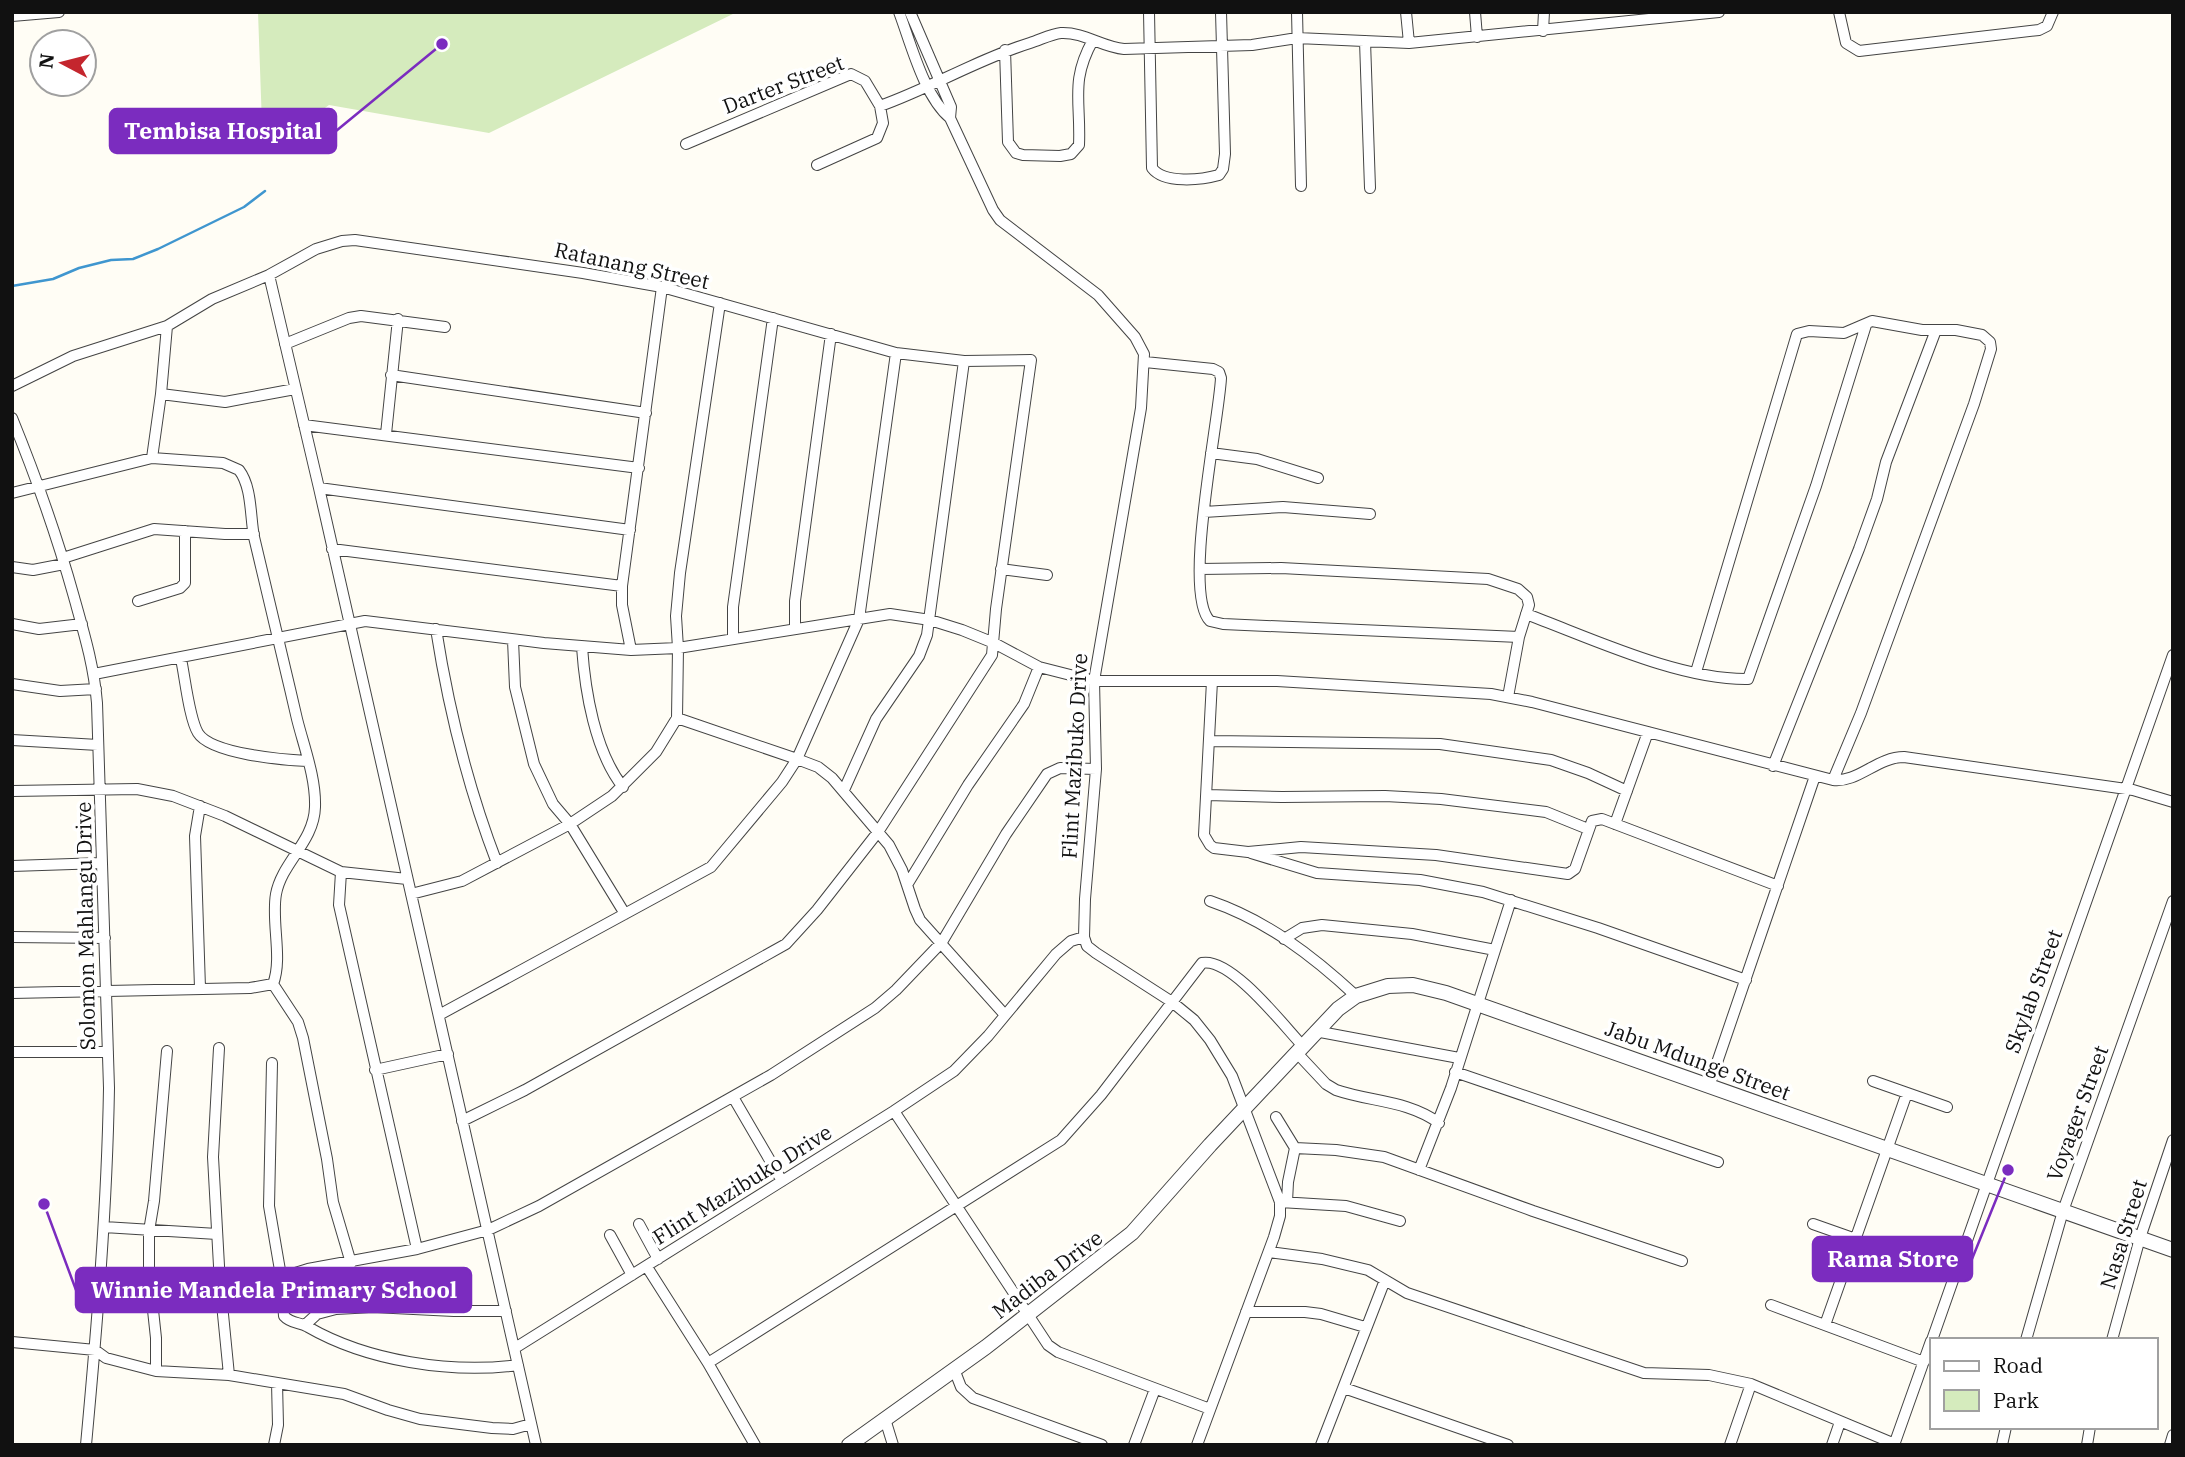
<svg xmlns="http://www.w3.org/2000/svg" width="2185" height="1457" font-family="'IBM Plex Serif',serif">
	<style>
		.green { fill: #d5ebbd }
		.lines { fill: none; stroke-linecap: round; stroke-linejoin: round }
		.stream { stroke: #3f96cf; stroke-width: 2.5 }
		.minor-casing { stroke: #444; stroke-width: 12 }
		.tertiary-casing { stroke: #444; stroke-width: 16 }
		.minor { stroke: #fff; stroke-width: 10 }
		.tertiary { stroke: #fff; stroke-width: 14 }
		.labels { text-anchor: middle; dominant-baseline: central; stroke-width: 7; stroke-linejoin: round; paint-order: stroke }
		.street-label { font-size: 21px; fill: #111; stroke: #fff }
		.leader { fill: none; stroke: #7b2cbf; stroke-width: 2.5 }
		.callout-dot { fill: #7b2cbf; stroke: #fff; stroke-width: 2.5 }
		.callout { fill: #7b2cbf; stroke: #7b2cbf; stroke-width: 2.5 }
		.callout-label { font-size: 23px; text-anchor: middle; font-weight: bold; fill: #fff }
	</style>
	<rect width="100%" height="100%" fill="#fffdf5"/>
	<path class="green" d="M258,12H737L489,133L329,105L263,153Z"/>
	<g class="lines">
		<path class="stream" d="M12,286L53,279L79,268L111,260L133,259L158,249L244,207L265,191"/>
		<defs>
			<path id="minor" d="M910,12L951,107L950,118
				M1149,12L1152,168C1164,184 1201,180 1219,175L1223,169L1225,154L1221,12
				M1297,12L1301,186
				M1406,12L1409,43
				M1475,12L1477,37
				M1839,12L1846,43L1859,51L2039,30L2047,26L2053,12
				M12,16L59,12
				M1543,31L1544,12
				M1365,41L1370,188
				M1005,50L1008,142L1016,153L1023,155L1060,156L1071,154L1079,145C1081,101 1070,81 1093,40
				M686,144L851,74L865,81L880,106C931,88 978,59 1030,43C1040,40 1051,34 1061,33C1084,32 1102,47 1124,49L1252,45L1297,38L1409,43L1719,12
				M817,165L877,138L883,123L880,106
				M269,275L319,488L536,1445
				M285,344L349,318L361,316L445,327
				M1145,362L1213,369L1219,372L1221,378C1219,421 1182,594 1210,621L1223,624L1519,637
				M391,375L646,413
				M12,386L73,356L167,326L212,299L269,275L316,249L342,241L355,240L583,273L662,287L896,353L964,361L1031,360L996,609L992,655L878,832L817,910L786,944L525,1090L462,1121
				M161,394L225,402L295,389
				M12,418C36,477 57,536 74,597C84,633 94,666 97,703L109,1088C107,1207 97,1326 86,1445
				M304,425L639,468
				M386,434L398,319
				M1211,453L1257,459L1318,478
				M152,458L161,394L167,326
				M319,488L630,530
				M12,493L152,458L223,463L239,470C252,487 250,515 254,537C268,597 283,658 297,719C304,747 316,778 315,807C314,842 282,862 276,894C271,922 283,958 273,984L250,988L12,993
				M1204,512L1283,507L1370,514
				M332,549L622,586
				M63,558L154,529L225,534H254
				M12,567L33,570L64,564
				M1001,569L1047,575
				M1200,569L1281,568L1488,579L1518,589L1527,597L1529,605L1519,637L1508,697
				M138,601L180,588L185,583V531
				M1526,614C1591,638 1679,680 1748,679L1816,486L1866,325
				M12,624L39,629L82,624
				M436,629C449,712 467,785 497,863
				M795,629V601L831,334
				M733,638V607L773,318
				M513,640L515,687L534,764L553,804L570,824L625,914
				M582,647C585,691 595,752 623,787
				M631,650L622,605V586L662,287
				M181,659C185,677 189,718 198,733C211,754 284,760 307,761
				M1696,672L1797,334L1809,331L1844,333L1872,321L1922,330H1956L1982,335L1990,342L1991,349L1974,404L1861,713L1833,780
				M94,674L365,621L544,643L631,650L678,648L890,614L930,620L962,630L994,643L1039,667L1094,681H1277L1491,694L1532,702L1833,780C1858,783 1877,757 1904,757L2133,790L2173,802
				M1212,681L1204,835L1210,845L1214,848L1248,852L1301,847L1436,855L1568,874L1575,869L1592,821L1602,819L1778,886
				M12,684L60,691L96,689
				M677,718L797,759L818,767L832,778L889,845L902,870L915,909L920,920L1005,1015
				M12,740L98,745
				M1210,741L1440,744L1551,760L1588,773L1627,791
				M1773,766L1859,549L1877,499L1886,462L1936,330
				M844,790L876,719L919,656L927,635L964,361
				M12,791L137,789L173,796L225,816L341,872L407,879
				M1207,795L1282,797L1385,796L1441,799L1546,812L1588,829
				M1615,824L1648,732
				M1251,853L1317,873L1420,880L1483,892L1598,928L1746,980
				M12,866L102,863
				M341,872L339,905L417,1249
				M907,885L968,785L1024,704L1039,667
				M411,894L462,881L570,824L612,796L656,752L677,718L678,648L676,616L680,573L720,303
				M1210,901C1266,920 1313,956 1356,996
				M12,937L105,938
				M1084,937L1087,946L1096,953L1172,1002L1194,1020L1210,1040L1232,1076L1280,1202V1216L1274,1237L1197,1445
				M1284,939L1302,928L1322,925L1412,934L1495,950
				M273,984L298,1022L303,1038L327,1159L333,1202L351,1263
				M200,988L195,836L200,806
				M439,1015L711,867L782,782L797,759L859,619L896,353
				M1315,1031L1459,1058
				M219,1048L213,1157L220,1284L229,1375
				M12,1052H108
				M1296,1052L1326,1084L1336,1090C1371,1102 1407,1100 1439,1123
				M272,1063L269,1206L281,1276L284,1316C291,1324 300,1322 308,1327C367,1361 451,1374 518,1365
				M375,1070L448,1054
				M1455,1072L1718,1162
				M1873,1081L1947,1107
				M1709,1086L1815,776
				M733,1097L782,1181
				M894,1111L1048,1345L1058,1352L1210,1409
				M1276,1117L1295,1148L1288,1182L1287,1202
				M1295,1148L1336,1150L1384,1157L1533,1211L1682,1261
				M1419,1170L1451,1088L1511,900
				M1280,1202L1346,1206L1400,1221
				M639,1224L658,1259
				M1813,1224L1901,1255
				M104,1227L217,1234
				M610,1235L632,1275
				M1269,1252L1322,1259L1368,1270L1407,1293L1644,1373L1709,1375L1751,1384L1895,1444
				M647,1267L708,1363L755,1445
				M220,1284L263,1283L308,1269L417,1249L488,1230L539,1206L771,1075L875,1008L896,990L942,942L1006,834L1047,774L1060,768L1096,769
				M1771,1305L1924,1362
				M1246,1312H1305L1321,1314L1365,1327
				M305,1325L317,1314L336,1309L373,1307L454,1311H506
				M1825,1325L1907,1093
				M1932,1340L2173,655
				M2026,1340L2063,1211L2173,901
				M2112,1340L2140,1238L2173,1140
				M12,1342L95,1350L106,1358L156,1371L229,1375L344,1394L388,1410L420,1419L492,1428L513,1429L531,1424
				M515,1348L894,1111L954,1071L988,1036L1056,954L1071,941L1084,937L1085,899L1096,769L1094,681L1141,408L1144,354L1135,337L1098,295L1000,220L993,210L950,118C924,96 911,44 899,12
				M708,1363L1061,1140L1101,1095L1202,963C1231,957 1283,1025 1302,1045
				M954,1369L961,1387L973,1398L1102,1445
				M156,1371V1338L149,1273V1231L154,1201L167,1051
				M1344,1388L1508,1445
				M885,1419L893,1445
				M274,1445L278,1425L277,1383
				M1134,1445L1155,1389
				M1321,1445L1385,1280
				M1730,1445L1751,1384
				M1832,1445L1840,1422
				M1894,1445L1931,1341
				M2002,1445L2006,1427
				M2087,1445L2090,1427
				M2170,1445L2173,1435"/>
			<path id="tertiary" d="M849,1445L986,1347L1132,1233L1210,1145L1338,1009L1356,996L1388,986L1413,985L1446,993L2173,1250"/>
		</defs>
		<use href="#minor" class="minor-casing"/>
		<use href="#tertiary" class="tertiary-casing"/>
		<use href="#minor" class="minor"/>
		<use href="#tertiary" class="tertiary"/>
	</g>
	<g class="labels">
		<g class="street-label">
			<text transform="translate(783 84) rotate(-21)">Darter Street</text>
			<text transform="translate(632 265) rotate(12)">Ratanang Street</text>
			<text transform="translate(1074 756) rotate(-87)">Flint Mazibuko Drive</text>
			<text transform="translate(85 926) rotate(-91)">Solomon Mahlangu Drive</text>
			<text transform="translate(2033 991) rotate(-70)">Skylab Street</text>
			<text transform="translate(1698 1060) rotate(20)">Jabu Mdunge Street</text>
			<text transform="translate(2077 1113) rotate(-70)">Voyager Street</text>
			<text transform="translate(742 1184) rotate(-32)">Flint Mazibuko Drive</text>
			<text transform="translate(2123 1234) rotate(-73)">Nasa Street</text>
			<text transform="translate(1047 1274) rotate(-37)">Madiba Drive</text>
		</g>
	</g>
	<path class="leader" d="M442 44L336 131M2008 1170L1972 1259M44 1204L76 1290"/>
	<g class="callout-dot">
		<circle cx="442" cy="44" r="7"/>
		<circle cx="2008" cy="1170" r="7"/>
		<circle cx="44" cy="1204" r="7"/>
	</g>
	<g class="callout">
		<rect x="110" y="109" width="226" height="44" rx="7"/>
		<rect x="1813" y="1237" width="159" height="44" rx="7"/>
		<rect x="76" y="1268" width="395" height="44" rx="7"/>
	</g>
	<g class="callout-label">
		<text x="223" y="139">Tembisa Hospital</text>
		<text x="1893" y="1267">Rama Store</text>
		<text x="274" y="1298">Winnie Mandela Primary School</text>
	</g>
	<rect width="2185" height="1457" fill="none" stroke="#111111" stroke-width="28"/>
	<rect x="1930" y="1338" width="228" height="91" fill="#ffffff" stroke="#a0a0a0" stroke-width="2"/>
	<rect x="1944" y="1361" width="35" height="10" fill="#ffffff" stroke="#a0a0a0" stroke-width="2"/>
	<text x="1993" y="1373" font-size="21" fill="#111111">Road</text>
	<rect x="1944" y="1390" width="35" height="21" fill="#d5ebbd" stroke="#a0a0a0" stroke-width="2"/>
	<text x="1993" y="1408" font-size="21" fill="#111111">Park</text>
	<g transform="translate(63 63) rotate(277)"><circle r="33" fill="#ffffff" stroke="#a0a0a0" stroke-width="2"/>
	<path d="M0-5L12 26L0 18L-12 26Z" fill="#c4262e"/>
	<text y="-10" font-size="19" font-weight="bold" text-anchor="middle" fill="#111111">N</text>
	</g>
</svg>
